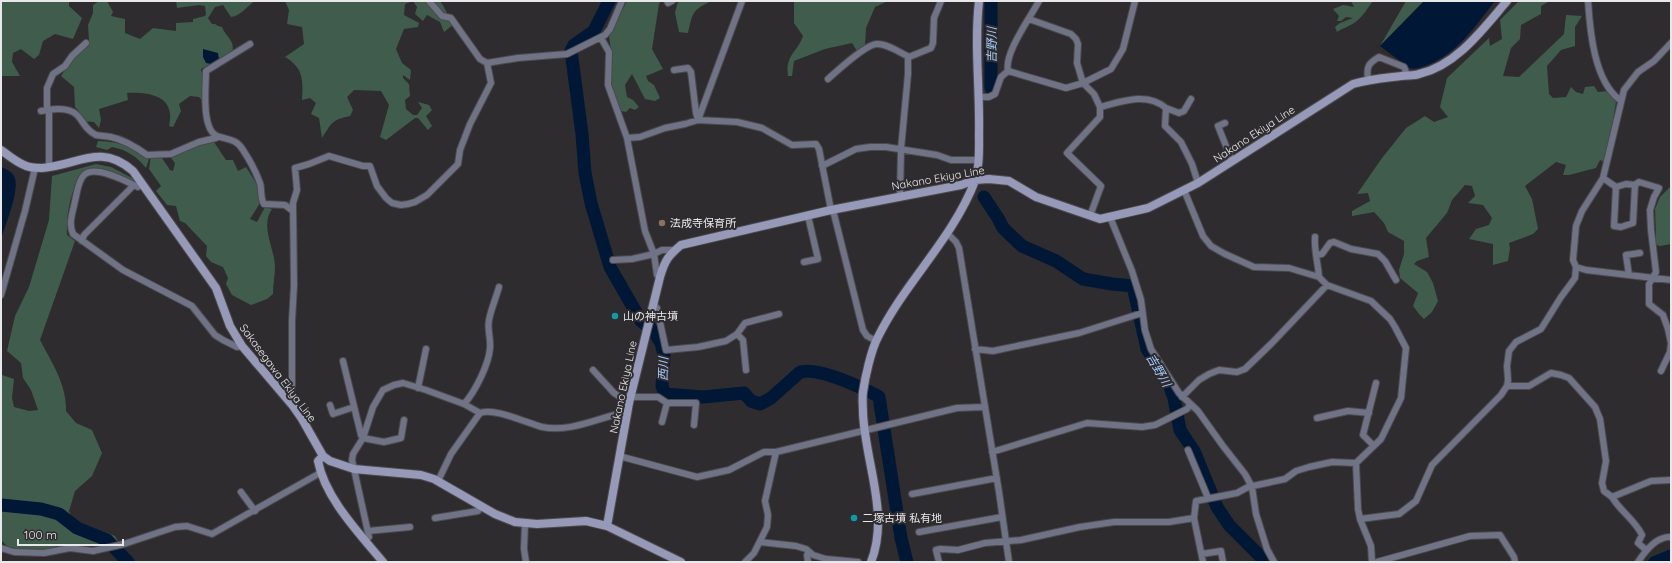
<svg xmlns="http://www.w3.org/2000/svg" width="1672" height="563" font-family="Quicksand,'Noto Sans JP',sans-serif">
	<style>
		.green { fill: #405c4c }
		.water { fill: #001736 }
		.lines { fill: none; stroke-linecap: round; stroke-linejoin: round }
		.river { stroke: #001736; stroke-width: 13 }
		.street-casing { stroke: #4c4a4d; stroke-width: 8 }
		.secondary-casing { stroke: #4c4a4d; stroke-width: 10 }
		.street { stroke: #707286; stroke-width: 6 }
		.secondary { stroke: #9799b8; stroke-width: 8 }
		.education-dot { fill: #8d6e63; stroke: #2e2c2f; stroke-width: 1.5 }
		.culture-dot { fill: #0f9aa8; stroke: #2e2c2f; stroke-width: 1.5 }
		.labels { text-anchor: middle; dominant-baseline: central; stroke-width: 4; stroke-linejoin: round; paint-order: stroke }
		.street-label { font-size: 11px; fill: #e8e7e9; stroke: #2e2c2f }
		.poi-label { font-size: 11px; fill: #e8e7e9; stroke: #2e2c2f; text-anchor: start }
		.water-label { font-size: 12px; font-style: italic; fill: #a5cafa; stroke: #2e2c2f }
	</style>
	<rect width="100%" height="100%" fill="#2e2c2f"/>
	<path class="green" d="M1,1H69V6L82,18L73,39L55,34L43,41L39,55L34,59L21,49L13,53L12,62L20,76H1Z
		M99,1H107L113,12L111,16L125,19V33L140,39L153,28L176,31V23L193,22V19L205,16L206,14L205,6L199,5L177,8L176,1H255C247,6 241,16 231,17L223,5L215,7L208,18L212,24H215L218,26L222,27C225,36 236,41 232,52L209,67L202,68L201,71L204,73V103L199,97L190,96L179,104L181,111L173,127L169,126C176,96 150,92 127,93L128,100L99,109L101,120L99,128L94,122L83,121L78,110L75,107L74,87L61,76L73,58L89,41L88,25L93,13V5Z
		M285,1H440C446,9 448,17 454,24L444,32L440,22L427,15L423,21L415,14L417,7L413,1L405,4L404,15L419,23L418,27L404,29L396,49L402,63L411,70L410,80L403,75V78L409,84L410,96L405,100L406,109L413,115H417L422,108L418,102L429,105L432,110L426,116L432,126L428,130L418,118H415L386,140L380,137L389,105L381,91L354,90L347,97L353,110L350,116C331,120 332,123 322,138L319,118L311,114L316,103L310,98L302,100C303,81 304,68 285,57L304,44L302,27L287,24L289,10Z
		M627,1H661L659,4L652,49L663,69L646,76L648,81L654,85L660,98L655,101L645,99L632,74L625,85L627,97L633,100L639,107L635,110L630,108L626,112L621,111L612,91L609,80L611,51L609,36Z
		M678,1H712C692,10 693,12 688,33L679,32L675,13Z
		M794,1H888L875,7L866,28L865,46L857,51L852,43L825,49L794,61L792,76H788C785,55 797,53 803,36L794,23Z
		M1351,1H1373C1367,9 1362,18 1354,23C1350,26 1343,28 1337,32L1335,27L1340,23L1353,18L1346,17L1341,21H1337L1339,16L1333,9L1343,5L1354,7Z
		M1406,1H1424L1380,46Z
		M1519,1H1550L1541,6V14L1521,25L1520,39L1511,48L1503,76L1519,77L1564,34L1566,15L1582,16L1575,27V46L1561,50L1547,66L1549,94L1553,98L1566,97L1571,87L1576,92L1583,94L1585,87L1594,86L1598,92L1608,91L1616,102L1608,151L1604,162L1600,160L1596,168L1569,175H1563L1566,165L1556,162L1525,186L1532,199L1538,229L1533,234L1509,243L1510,248L1508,261L1493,265V244L1469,239L1476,229L1489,225L1492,218L1483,205L1468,203L1475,196L1472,186L1465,185L1452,200L1447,213L1426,238L1429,257L1417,261L1414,264L1427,272L1433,283L1438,301L1432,312L1424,319L1419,314L1413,306L1418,293L1400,278L1399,270L1404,254V241L1388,232L1384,223L1374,212L1352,216V211L1370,201L1368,193L1357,194L1382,158L1406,128L1425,116L1434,122L1448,117L1440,107L1447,78L1489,38L1490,46L1502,39L1500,20Z
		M98,141C124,142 128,147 149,159L146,168C136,156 127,150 112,147L107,150L96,147Z
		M214,142L226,160H233L238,171L246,167L258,186L260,203L250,219L257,222L265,207L272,209C260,226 274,247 275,266C275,275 273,285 273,294L267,299L251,305L232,295L226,284L228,278L223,267L211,262L206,256L207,246L185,223L180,221L176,206L167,205L156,191L161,186L149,169L151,155H160L170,170L173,171L175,163L171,158L190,148Z
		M96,164L111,167L134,179L132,182L91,170L82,172C71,189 66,214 67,235L75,241L40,340C52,363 67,385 66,411L76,423L92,430L102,453L92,476L75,491L69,511L72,520L115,536L118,541L99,547L78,545L57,546L48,550L21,551L7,546L1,540V377L2,375L14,379L12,398L14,407L29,411L38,410L31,390L23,378L21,363L7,351L15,316L29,287L49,220L52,176Z
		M1671,186L1670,213L1671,244L1660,246L1653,244L1656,235L1655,209L1660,197Z"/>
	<path class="water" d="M1424,1H1495C1475,26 1457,55 1425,66C1419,68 1415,70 1409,68L1380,46Z
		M203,49L218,53L219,59L211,64L206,63L203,57Z
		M1,167C6,169 11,171 14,176C21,188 5,225 1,239Z
		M1671,549V562H1647L1651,557Z"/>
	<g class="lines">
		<path class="river" d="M609,1L594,31L574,45L571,51L582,134L585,173L591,203L610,267L641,321L653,330L661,343L664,355L662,386L665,394L703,397L744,393L751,401L760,404L771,398L799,373C814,365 860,387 876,395L879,397L901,538L907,562
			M991,88V1
			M984,197L998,218L1003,228L1022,246L1056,261L1083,279L1112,284L1133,286L1147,349L1170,387L1174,398L1180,430L1194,451L1217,507L1229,525L1266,562
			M1,505L41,509L59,514L77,528L107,540L128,562"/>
		<defs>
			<path id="street" d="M429,1L442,16L451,18L480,59L487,63L518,58L567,54L605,35L610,29L622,1
				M667,1L668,3L672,1
				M1588,1C1590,31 1594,81 1620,100
				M1029,19L1071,34L1076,39L1078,44L1077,63L1083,83L1094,94L1100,107V117L1067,153L1101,186L1090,216
				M601,38L609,52L608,85L627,138L645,231L654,254L632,259L613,260
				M250,44L206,71C206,86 201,129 217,136C227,140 236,138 243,150C249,159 256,172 260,183C262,189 260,198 264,204L285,205L293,211
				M674,70L688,68L691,72L696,113L698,120
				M1008,71C1004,53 1030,18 1039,1
				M828,79C837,71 866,44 877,44C888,44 899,52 909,57
				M1368,79C1366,66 1369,63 1379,57L1404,67L1407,75
				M980,97H989L995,94L1001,77L1008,71L1066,88L1083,83L1111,69L1123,49L1135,1
				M1100,107C1123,101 1147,92 1166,108L1165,126L1181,142L1192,164L1198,183
				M1166,108L1179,113L1184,111L1191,99
				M41,111C51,109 69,107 77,115C84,122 85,130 96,135C101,136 106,136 111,137C125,140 136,147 147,155L171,154L199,142L216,138L217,136
				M698,120L742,1
				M1225,123L1218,126L1232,161
				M627,138L640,137L665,128L685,124L698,120L737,122L762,128L792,145L816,144L819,149L831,210L834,214L863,330L867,336L876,341
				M822,166L856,149L870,147H886L937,155L951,160H978
				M49,167V110L47,108V88L53,74L65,66L72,56L86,43
				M1603,178L1616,187L1614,226L1621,227L1633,223L1635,185L1626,184L1616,187
				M142,183L138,187C127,182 95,164 84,175C78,181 77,193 75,201C73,212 68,223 73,234L123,270L192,306L215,335L223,340L237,347L242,346
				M1635,185L1639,182L1659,188L1654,197L1650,210L1651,230L1656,272L1649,284V304L1663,315L1668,329L1671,343L1670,352L1661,371
				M1184,190L1203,236L1211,246L1225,254L1254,267L1289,268L1319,277L1327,285L1371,301L1390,319L1395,327L1406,348L1401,398L1381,439L1356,463L1358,509L1360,519L1371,546L1372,562
				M900,196L901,149L908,74V59L909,57L931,48L933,43L934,18L941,1
				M1110,217L1132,271L1141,300L1145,330L1151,349L1179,393L1198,411L1223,446L1245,474L1252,487L1256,514L1267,549L1274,562
				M948,234L956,242L959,248L999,492L1009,562
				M1315,237C1314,250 1318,263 1319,277
				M82,241L84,235L134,185
				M1317,255L1322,254L1330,243L1334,242L1351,249L1378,254L1385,261L1396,280
				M804,262L818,259L808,216
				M1576,267L1586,270L1671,280
				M1629,275L1626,255L1640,253
				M660,277L657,275L654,254L662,250H674
				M1,295L25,211L35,168
				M653,305L657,308L666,350L698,347L726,341L737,334L745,323L779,314
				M737,334L743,340L746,370
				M975,349L993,351L1079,333L1142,313
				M343,361L361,435L363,438L384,442L401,438L404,420
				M593,370L614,393L629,403
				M1507,386H1529L1551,373L1561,375L1569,378L1595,407L1600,419L1606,461L1602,483L1604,491L1612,497L1651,481L1671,480
				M418,388L426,349
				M631,397H658L667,403H696L694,425
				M1182,397L1199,380L1209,374L1219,370L1237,372L1245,369L1272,343L1327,285
				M289,402L292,397V321L294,285L293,203L297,190L295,168L309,164L329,156L363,166H370L377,186L386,198L392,203L401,205L408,204L415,202L427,195L458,164L460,150L470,124L491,83L487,63
				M464,404C475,392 489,364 490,348C491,338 487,330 489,320C491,309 496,298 499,287
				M330,405L333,414L354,407
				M1317,418L1348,411L1369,413
				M662,422L667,403
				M1374,446L1363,435L1376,383
				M1188,450L1208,498
				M992,452L1087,423L1142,427L1155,425L1187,409L1190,405
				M619,456L697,477L729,470L764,452H776L957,408L984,407
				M438,481L451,454L480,413C493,407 527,423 542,427C571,433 599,417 627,412
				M241,492L255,511
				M912,494L997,478
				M1612,497C1620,511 1635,520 1642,535L1638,543L1646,550
				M435,518L478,511L482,506
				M1194,518L1203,562
				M1360,519L1399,514L1416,501L1432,465L1501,395L1507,386L1508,380L1507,366L1509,351L1516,342L1541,329L1561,297L1575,278L1576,267L1573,260L1576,226L1582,211L1603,178L1624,90L1638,72L1654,61L1671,43
				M525,523L524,549L526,562
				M368,531L410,527
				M919,532L1002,517
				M366,540L369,537L352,460L353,454L363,438L373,407L383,390L394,385L403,383L426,390L464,404L480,413
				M760,542L796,546L806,549L813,555L826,559L858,562
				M1,548L14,552L44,553L70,548L93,551L124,544L175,527L187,526L212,534L320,473
				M1202,554L1221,551L1223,562
				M745,562L754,553L767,527L768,515L765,501L776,452
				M808,562L807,555L809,552
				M939,562L936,550L940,549L958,550L985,543L1021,540L1080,527L1114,522H1169L1194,518L1196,501L1237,493L1248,487L1285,479L1296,471L1309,467L1332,462L1356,463
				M1377,562L1470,536L1500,535L1514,557L1515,562
				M1638,562C1645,551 1657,536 1671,537"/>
			<path id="secondary" d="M1,150C8,155 16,162 24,165C29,168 36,168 42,168C77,166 100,142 133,171L216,288L230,326L242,346L293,406L302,419L323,456L330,461L354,469L421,475L434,479L495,514L515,522L537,524L586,521L607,526L681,562
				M323,456L318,461C325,498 359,533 383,562
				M607,526L629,403L660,277C665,260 668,256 681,245L831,210L961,185L975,180L989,179L1009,181L1036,197L1100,219L1148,208L1198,183L1353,84C1369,79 1384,78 1401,76C1407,75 1414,76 1419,74C1457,65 1483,29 1507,1
				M871,562C890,514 865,462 863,413C863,407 862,399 863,392C865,378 871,350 878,337C905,282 952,240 975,181C980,167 979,148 979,134C980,89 974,45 979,1"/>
		</defs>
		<use href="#street" class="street-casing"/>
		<use href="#secondary" class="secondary-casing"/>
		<use href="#street" class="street"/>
		<use href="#secondary" class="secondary"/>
	</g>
	<circle class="education-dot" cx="662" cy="223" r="4"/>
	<g class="culture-dot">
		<circle cx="615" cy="316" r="4"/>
		<circle cx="854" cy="518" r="4"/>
	</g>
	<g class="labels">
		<g class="street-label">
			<text transform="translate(1254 134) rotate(-33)">Nakano Ekiya Line</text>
			<text transform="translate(938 178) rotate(-10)">Nakano Ekiya Line</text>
			<text transform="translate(278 373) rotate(53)">Sakasegawa Ekiya Line</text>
			<text transform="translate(623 387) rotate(-78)">Nakano Ekiya Line</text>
		</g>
		<g class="poi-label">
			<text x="670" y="223">法成寺保育所</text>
			<text x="623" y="316">山の神古墳</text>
			<text x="862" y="518">二塚古墳 私有地</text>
		</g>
		<g class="water-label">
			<text transform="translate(991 45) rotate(-90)">吉野川</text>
			<text transform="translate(663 369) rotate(-89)">西川</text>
			<text transform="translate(1159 370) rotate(60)">吉野川</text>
		</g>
	</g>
	<rect width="1672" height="563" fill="none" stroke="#e8e7e9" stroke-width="4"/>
	<path d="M18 539v6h105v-6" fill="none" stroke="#e8e7e9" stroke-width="2"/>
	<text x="24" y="539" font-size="12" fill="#e8e7e9" stroke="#2e2c2f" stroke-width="3" paint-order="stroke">100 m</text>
</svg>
